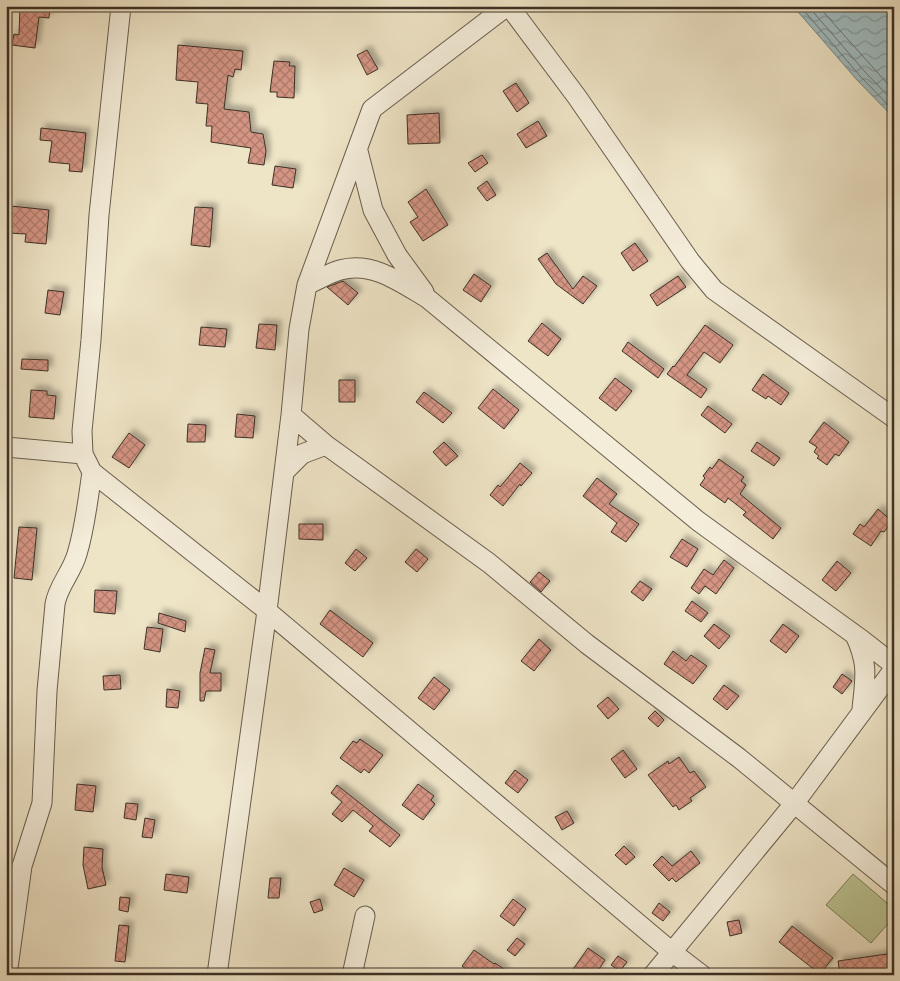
<svg xmlns="http://www.w3.org/2000/svg" width="900" height="981" font-family="'IM FELL French Canon',serif">
	<style>
		.pitch { fill: #bbc493; stroke: #7c7a5c }
		.water { fill: url(#water-waves); stroke: #778482 }
		.lines { fill: none; stroke-linecap: round; stroke-linejoin: round }
		.shore { stroke: #6e7673; stroke-width: 1 }
		.building { fill: url(#building-cross-hatch); stroke: #3c3026; filter: url(#shadow) }
		.minor-casing { stroke: #685d4e; stroke-width: 21 }
		.minor { stroke: #f4edda; stroke-width: 19 }
	</style>
	<defs>
		<pattern id="water-waves" width="16" height="10" patternUnits="userSpaceOnUse" patternTransform="scale(1.25)"><rect width="16" height="10" fill="#9fbcc0"/><path d="M0 5q4-4 8 0t8 0" fill="none" stroke="#83999c"/></pattern>
		<pattern id="building-cross-hatch" width="8" height="8" patternUnits="userSpaceOnUse" patternTransform="scale(1.25)"><rect width="8" height="8" fill="#d59584"/><path d="M0 0l8 8M0 8l8-8" fill="none" stroke="#ae7a6c"/></pattern>
		<filter id="shadow"><feDropShadow dx="4.5" dy="-4.5" stdDeviation="2.5" flood-color="#0004"/></filter>
	</defs>
	<rect width="100%" height="100%" fill="#eee4c6"/>
	<filter id="stains"><feTurbulence type="fractalNoise" baseFrequency=".004" numOctaves="4"/><feColorMatrix values="0 0 0 0 .2 0 0 0 0 .09 0 0 0 0 .02 0 0 0 .5 -.17"/></filter>
	<radialGradient id="worn" r=".72"><stop offset=".6" stop-color="#630" stop-opacity="0"/><stop offset="1" stop-color="#630" stop-opacity=".3"/></radialGradient>
	<path class="pitch" d="M853,874L894,909V917L871,943L826,905Z"/>
	<path class="water" d="M793,6H894V118L857,80Z"/>
	<g class="lines">
		<path class="shore" d="M800,6L861,77L894,111
			M808,6L866,73L894,102
			M818,6L894,91"/>
	</g>
	<path class="building" d="M20,6H50L49,18L39,17L35,48L12,45L14,34L19,35Z
		M178,45L243,51L241,70L235,69L233,77L228,75L224,109L249,112L251,132L263,134L266,151L264,165L248,163L251,148L211,142L212,126H206L208,104L196,103L198,82L176,80Z
		M367,50L378,69L367,75L357,55Z
		M274,61L290,62L289,66H295L294,98L277,97V92H270Z
		M516,83L529,103L517,112L503,91Z
		M439,113L440,143L408,144L407,115Z
		M538,121L547,136L526,148L517,134Z
		M41,128L86,133L82,172L69,171L70,164L49,162L52,141L40,140Z
		M482,155L488,163L475,172L468,163Z
		M275,166L296,169L293,188L272,185Z
		M487,181L496,195L487,201L477,188Z
		M426,189L448,225L423,241L410,222L418,217L408,202Z
		M11,206L49,210L46,244L25,242L26,234L8,233Z
		M195,207L213,208L210,247L191,245Z
		M635,243L648,261L633,271L621,253Z
		M547,253L573,289L583,276L597,286L583,304L556,284L538,259Z
		M474,274L491,286L481,302L463,290Z
		M678,276L686,287L657,306L650,295Z
		M343,281L358,293L348,305L327,287Z
		M48,290L64,292L60,315L45,313Z
		M542,323L561,339L548,356L528,341Z
		M259,324L277,325L275,350L256,348Z
		M705,325L733,345L720,363L704,352L687,375L707,389L701,398L667,374L673,366L674,367Z
		M201,327L227,329L225,347L199,345Z
		M628,342L664,369L658,378L622,351Z
		M22,359L48,360V371L21,369Z
		M763,374L789,393L781,405L768,396L766,399L752,390Z
		M615,378L632,391L616,411L599,398Z
		M339,380H355V402H339Z
		M493,389L519,410L504,429L478,408Z
		M31,390L47,391V395L56,396L54,419L29,417Z
		M424,392L452,413L443,423L416,402Z
		M708,406L732,424L725,433L701,415Z
		M237,414L255,416L253,438L235,437Z
		M824,422L849,442L839,456L835,454L827,465L817,458L819,456L814,452L817,447L809,442Z
		M188,424L206,425L205,442H187Z
		M129,433L145,445L129,468L112,457Z
		M444,442L458,456L446,466L433,452Z
		M757,442L780,458L774,466L751,451Z
		M719,459L744,477L741,481L746,485L740,494L781,528L773,539L743,515L746,512L728,498L725,503L700,485L705,478L703,476L710,467L712,469Z
		M520,463L532,473L521,486L520,484L503,506L490,495L498,485L500,487Z
		M597,478L617,494L609,504L639,524L626,542L611,532L617,523L583,496Z
		M878,509L892,521L884,532L881,531L871,546L853,534L860,524L864,527Z
		M299,524H323V540L299,539Z
		M19,527L37,528L32,580L14,578Z
		M682,539L698,549L687,567L670,557Z
		M356,549L367,558L355,571L345,563Z
		M416,549L428,559L417,572L405,562Z
		M724,560L734,568L716,594L705,586L699,594L691,588L704,569L713,575Z
		M837,561L851,573L836,591L822,580Z
		M539,572L550,581L541,592L530,582Z
		M640,581L652,589L643,601L631,592Z
		M95,590L117,591L115,614L94,612Z
		M692,601L708,613L701,622L685,611Z
		M330,610L373,643L363,657L320,624Z
		M159,613L186,621L185,632L158,623Z
		M714,624L730,636L719,649L704,636Z
		M783,624L799,636L786,653L770,641Z
		M147,627L163,629L160,652L144,649Z
		M539,639L551,650L534,671L521,661Z
		M205,648L215,650L210,673H221V691H206L204,701H200V673Z
		M673,651L686,661L691,655L707,666L693,684L664,664Z
		M842,674L852,681L842,694L833,687Z
		M120,675L121,689L104,690L103,676Z
		M434,677L450,690L434,710L418,698Z
		M724,685L739,696L727,710L713,699Z
		M167,689L180,691L178,708L166,707Z
		M608,697L619,709L608,719L597,706Z
		M655,711L664,720L658,727L648,718Z
		M360,739L383,755L369,773L364,769L361,773L340,758L353,741L357,743Z
		M623,750L637,769L625,778L611,759Z
		M679,757L690,773L694,771L706,787L690,798L692,801L679,810L676,805L673,807L648,775L668,761L669,764Z
		M515,770L528,780L518,793L505,783Z
		M77,784L96,786L93,812L75,810Z
		M418,784L434,796L431,800L435,804L423,820L402,805Z
		M337,785L400,835L390,847L369,831L373,826L353,810L342,822L332,814L342,802L331,793Z
		M126,803L138,804L136,820L124,818Z
		M567,811L574,823L562,830L555,817Z
		M145,818L155,820L152,838L142,837Z
		M624,846L635,857L626,865L615,855Z
		M84,847L103,849L102,867L106,885L88,889L83,865Z
		M691,851L700,863L676,882L672,878L669,881L653,865L662,856L672,866Z
		M344,868L364,880L354,897L334,885Z
		M166,874L189,877L187,893L164,890Z
		M270,878H281L279,898H268Z
		M120,897L130,898L128,912L119,910Z
		M320,899L323,910L314,913L310,902Z
		M513,899L526,909L514,926L500,916Z
		M659,903L670,912L663,921L652,913Z
		M739,920L742,933L730,936L727,922Z
		M119,925L129,926L125,962L115,961Z
		M792,926L833,958L820,974L779,942Z
		M517,938L525,944L515,956L507,950Z
		M588,948L605,960L595,975H569Z
		M474,950L494,964L495,963L504,969L502,971L507,975H473L462,966Z
		M894,953V975H840L838,961Z
		M618,956L627,962L620,971L611,965Z"/>
	<g class="lines">
		<defs>
			<path id="minor" d="M121,6L99,215L91,340L82,431L83,454L92,472L260,605L672,952L702,975
				M509,6L577,97L690,261L714,290L894,418
				M358,151L373,210L397,255L424,292
				M307,285C318,280 329,273 340,270C372,261 400,282 427,298L698,521L862,640L894,665
				M291,415L326,445L489,563L587,644L739,758L894,885
				M6,447L83,454
				M284,472L302,454L326,445
				M855,635C869,665 865,678 862,709
				M7,975L22,866L42,803L47,691L55,604C58,586 72,572 77,554C85,528 88,499 92,472
				M217,975L267,611L291,415L299,329L307,285L372,109L507,6
				M352,975L365,916
				M653,975L793,805L894,669"/>
		</defs>
		<use href="#minor" class="minor-casing"/>
		<use href="#minor" class="minor"/>
	</g>
	<rect width="900" height="981" fill="none" stroke="#eee4c6" stroke-width="25"/>
	<rect x="8" y="8" width="885" height="966" fill="none" stroke="#3c3026" stroke-width="2.5"/>
	<rect x="12" y="12" width="875" height="956" fill="none" stroke="#3c3026"/>
	<rect width="100%" height="100%" filter="url(#stains)"/>
	<rect width="100%" height="100%" fill="url(#worn)"/>
</svg>
